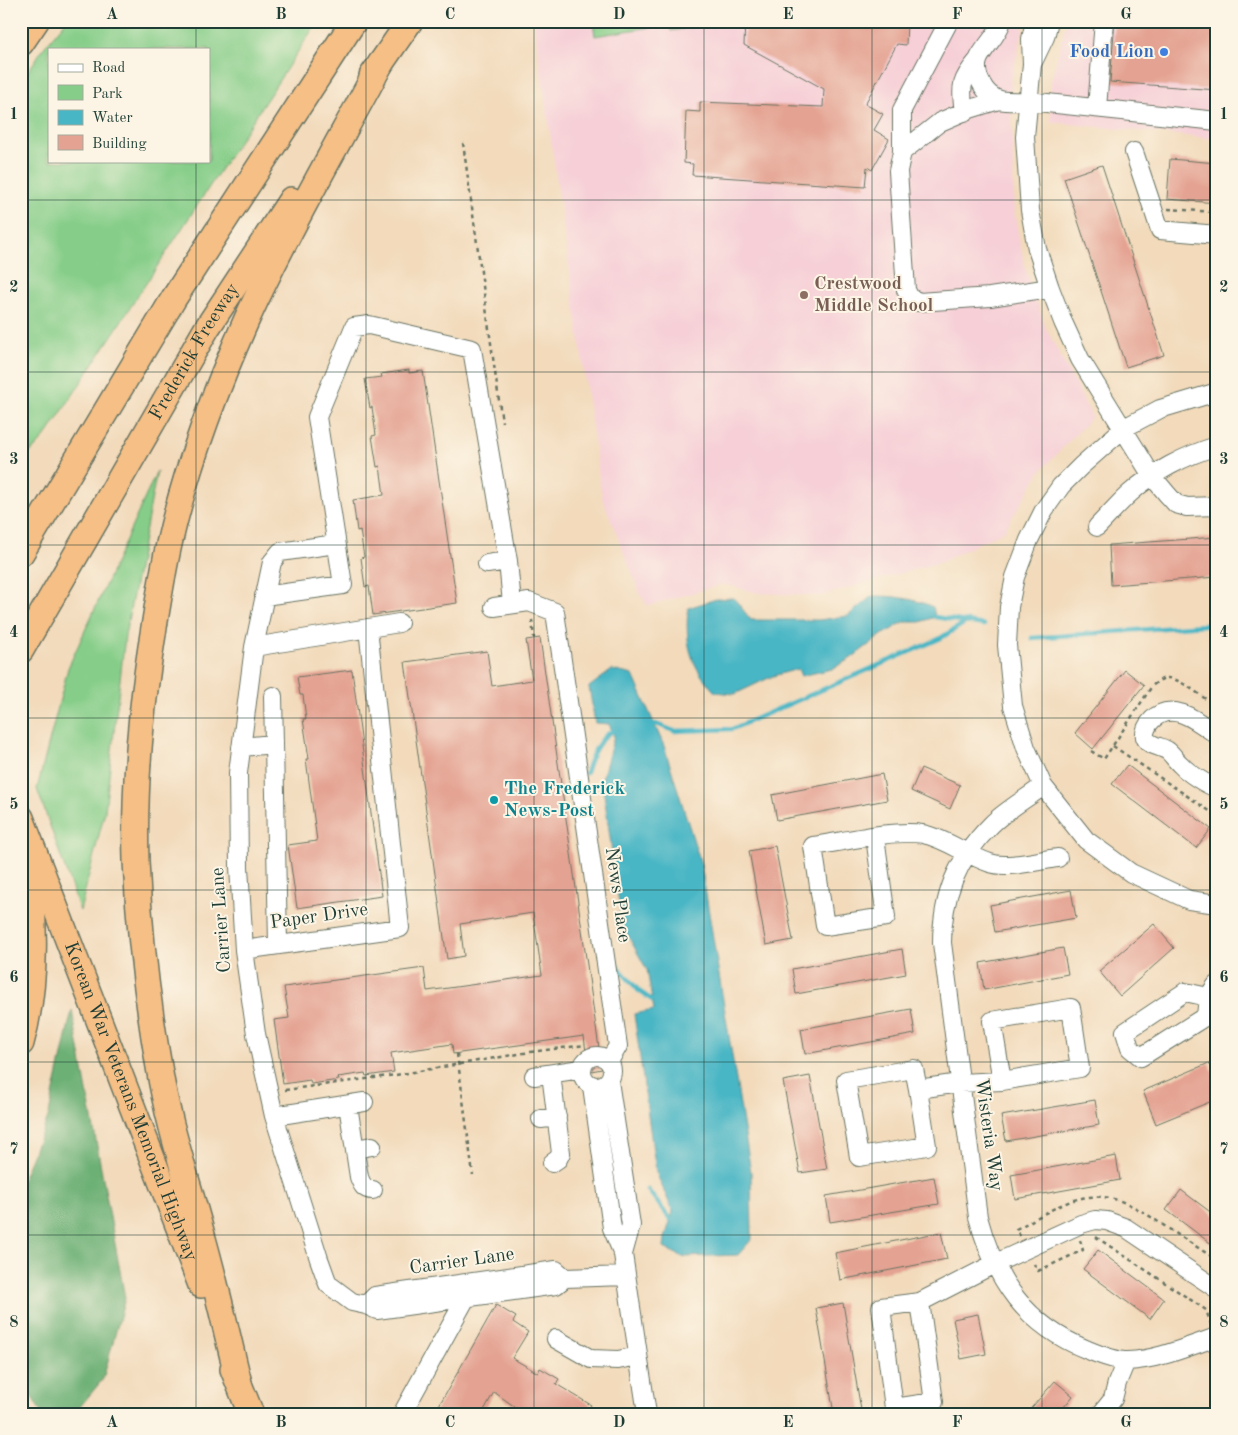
<svg xmlns="http://www.w3.org/2000/svg" width="1238" height="1435" font-family="'Old Standard TT',serif">
	<style>
		.built { fill: #f6cfd7 }
		.green { fill: #85cd88; stroke: #52855e; fill-rule: evenodd }
		.forest { fill: #6cb074; stroke: #467654 }
		.water { fill: #49b6c5; stroke: #347a7c }
		.lines { fill: none; stroke-linecap: round; stroke-linejoin: round }
		.stream { stroke: #49b6c5; stroke-width: 4.5 }
		.building { fill: #e4a292 }
		.minor-casing { stroke: #697463; stroke-width: 20 }
		.highway-casing { stroke: #697463; stroke-width: 28 }
		.path { stroke: #697463; stroke-width: 2.5; stroke-dasharray: 4 4; stroke-linecap: butt }
		.minor { stroke: #fff; stroke-width: 18 }
		.highway { stroke: #f5bf86; stroke-width: 25 }
		.grid { fill: none; stroke: #1f3d34; stroke-width: 1; stroke-opacity: 0.55 }
		.shop-dot { fill: #3f7fe0; stroke: #fcf5e5; stroke-width: 2 }
		.education-dot { fill: #8d6e63; stroke: #fcf5e5; stroke-width: 2 }
		.culture-dot { fill: #0f9aa8; stroke: #fcf5e5; stroke-width: 2 }
		.labels { text-anchor: middle; dominant-baseline: central; stroke-width: 4; stroke-linejoin: round; paint-order: stroke }
		.shop-label { font-size: 19px; font-weight: bold; fill: #366cbe; stroke: #fcf5e5; text-anchor: end }
		.education-label { font-size: 19px; font-weight: bold; fill: #785e54; stroke: #fcf5e5; text-anchor: start }
		.street-label { font-size: 19px; fill: #1f3d34; stroke: #fcf5e5 }
		.culture-label { font-size: 19px; font-weight: bold; fill: #0d838f; stroke: #fcf5e5; text-anchor: start }
		.neatline { fill: none; stroke: #1f3d34; stroke-width: 2 }
		.grid-label { font-size: 16px; text-anchor: middle; font-weight: bold; fill: #1f3d34 }
	</style>
	<rect width="100%" height="100%" fill="#fcf5e5"/>
	<filter id="ink" filterUnits="userSpaceOnUse"><feTurbulence type="fractalNoise" baseFrequency=".02" numOctaves="2"/><feDisplacementMap in="SourceGraphic" scale="10" xChannelSelector="R" yChannelSelector="G"/><feConvolveMatrix kernelMatrix="1 2 1 2 8 2 1 2 1" color-interpolation-filters="sRGB"/></filter>
	<filter id="wash" filterUnits="userSpaceOnUse"><feTurbulence type="fractalNoise" baseFrequency=".0096" numOctaves="4" result="noise"/><feDisplacementMap in="SourceGraphic" scale="20" xChannelSelector="R" yChannelSelector="G"/><feGaussianBlur stdDeviation="1.12" result="paint"/><feColorMatrix in="noise" values="0 0 0 0 0 0 0 0 0 0 0 0 0 0 0 0 0 1.4 0 .05"/><feComposite in="paint" operator="in"/></filter>
	<g filter="url(#wash)">
		<rect width="100%" height="100%" fill="#f2dabb"/>
		<path class="built" d="M534,21H1025L1011,81L1014,211L1024,264L1045,326L1092,417L1040,472L1004,531L941,562L821,596L758,593L723,584L648,606L641,596L602,497Z
			M1067,21H1217V139L1051,122V81Z"/>
		<path class="green" d="M66,21H318L46,436L21,462V82L42,50ZM49,49H209V161H49Z
			M593,21H727L671,31L669,24L595,36Z
			M157,471L125,636L105,811L80,911L37,789L68,668Z"/>
		<path class="forest" d="M72,1010L125,1298L103,1379L74,1414H42L21,1378V1182L48,1118Z"/>
		<path class="water" d="M872,596C893,596 914,598 933,607L935,617L920,622H904L882,635L850,659L832,669L801,676L798,669L773,676L735,694L715,692C690,665 685,645 688,608L716,599L734,598L751,620H819L848,616Z
			M612,670L633,675L664,746L701,864L751,1172L752,1239L738,1255L683,1257L664,1248L665,1238L673,1212L656,1172L634,1014L654,1010L647,970L622,925L602,779L614,736L609,724L595,723L589,687Z"/>
		<g class="lines">
			<path class="stream" d="M935,617L984,625
				M1032,638L1217,624
				M650,725L656,724L674,731L732,729L939,639L968,621
				M586,773C590,758 601,732 617,730
				M616,965L639,991L652,1000
				M648,1190L670,1219"/>
		</g>
		<g id="blocks">
			<path class="building" d="M745,21H907L906,45L897,44L865,104L883,114L874,130L889,139L872,170L867,167L865,187L692,175L693,164L684,163L686,111L700,112V102L823,107L824,89L744,45Z
				M1115,21H1217V90L1110,82Z
				M1170,159L1217,163V203L1167,199Z
				M1102,165L1164,355L1126,367L1064,178Z
				M409,370V373L423,371L457,603L373,615L369,586L365,587L361,558L364,557L360,530L357,531L353,500L384,495L380,466L377,467L372,436L376,435L372,407L370,408L365,379L382,377L381,374Z
				M1217,537V577L1111,585L1109,545Z
				M540,638L600,1055L598,1061L602,1069L591,1071V1067L587,1061L584,1036L453,1054L452,1044L391,1053L394,1072L366,1076L365,1073L338,1077L339,1080L311,1084L310,1080L283,1084L274,1020L289,1018L284,987L424,968L427,991L542,975L533,913L460,924L464,956L447,959L405,662L487,651L492,686L532,680L526,640Z
				M352,670L382,896L297,908L288,845L317,841L306,759H309L303,719H306L303,695H300L297,677Z
				M1125,670L1144,685L1093,749L1075,733Z
				M1127,765L1211,829L1196,848L1112,784Z
				M921,768L960,785L950,809L911,791Z
				M882,774L887,800L777,820L772,795Z
				M775,846L793,940L766,945L749,851Z
				M1071,890L1076,918L995,932L990,905Z
				M1154,924L1174,948L1120,996L1099,971Z
				M1063,948L1068,974L984,990L980,963Z
				M902,949L906,974L796,994L792,969Z
				M911,1009L915,1034L805,1054L801,1029Z
				M1209,1063L1217,1082V1099L1156,1124L1143,1091Z
				M810,1076L827,1169L800,1173L783,1081Z
				M1095,1100L1099,1125L1006,1141L1001,1116Z
				M1116,1156L1120,1180L1015,1199L1011,1175Z
				M934,1177L939,1204L830,1222L826,1196Z
				M1181,1190L1217,1217V1248L1166,1210Z
				M941,1232L947,1259L840,1280L835,1253Z
				M1098,1250L1164,1299L1150,1319L1083,1269Z
				M843,1303L861,1410L834,1414L816,1308Z
				M496,1305L516,1317L513,1322L528,1332L512,1358L538,1373L540,1368L559,1379L556,1384L591,1405L586,1414H515L518,1409L494,1392L482,1414H434Z
				M978,1314L986,1354L961,1359L953,1319Z
				M1055,1381L1073,1396L1058,1414H1026Z"/>
		</g>
	</g>
	<g filter="url(#ink)">
		<use href="#blocks" fill-opacity="0" stroke="#697463" stroke-width="1"/>
		<g class="lines">
			<defs>
				<path id="minor" d="M949,21L902,110V152L898,171L906,290L910,298L919,302L990,297L1050,288
					M1002,21C998,35 985,46 979,58C972,73 985,96 1000,100C1008,102 1019,101 1028,101L1217,121
					M1035,21L1031,39L1032,64L1025,137L1030,210L1037,249L1050,288L1063,322L1080,359L1152,476L1167,494L1176,504L1187,507L1217,506
					M1033,62L1045,37L1049,21
					M1097,108L1104,21
					M964,112C960,86 961,80 978,60
					M902,152L940,122L970,109L999,100
					M1134,152L1160,230L1217,235
					M1217,392L1160,409L1124,428L1081,466L1061,486L1044,510L1029,540L1015,577L1009,607L1007,645L1013,706L1026,748L1043,786L1086,840L1131,873L1189,900L1217,904
					M1097,527C1108,516 1118,504 1129,494C1153,472 1186,455 1217,446
					M487,564L508,561
					M264,596L343,585L317,417L354,327L369,325L472,349L508,561L512,604
					M494,607L529,602L555,612L618,1046L609,1061
					M399,623L254,647L238,773L239,867L244,950L256,1034L274,1116L319,1259L328,1284L352,1302L366,1305L377,1310L556,1285L565,1278L626,1276
					M254,647L272,562L280,552L336,544
					M273,696L274,744
					M1217,735C1199,722 1172,699 1152,720C1148,724 1144,731 1145,737C1148,746 1161,746 1168,751C1173,755 1176,761 1181,765C1188,773 1207,785 1217,788
					M241,747L274,744L278,944
					M1043,786C1026,799 1006,810 991,825C957,859 942,896 942,943L978,1217C995,1280 1025,1325 1088,1350C1100,1355 1115,1361 1128,1361C1158,1360 1189,1346 1217,1337
					M875,837L886,917L825,926L813,846C842,842 895,829 923,834C947,839 966,855 990,863C1008,869 1039,860 1058,858
					M244,950L400,928L368,628
					M1208,997L1185,992L1125,1032L1130,1048L1141,1057L1206,1016L1208,997L1217,984
					M582 1071a15 15 0 1 1 30 0a15 15 0 1 1-30 0Z
					M551,1074L561,1153L558,1159L552,1163
					M534,1076L581,1069
					M609,1081L631,1225L623,1254
					M592,1086L612,1228L623,1254L647,1414
					M918,1089L914,1069L846,1080L859,1157L927,1146L918,1089L960,1083L1002,1081L992,1021L1071,1008L1080,1068L1002,1081
					M348,1105L359,1177C362,1185 364,1190 373,1190
					M274,1116L364,1102
					M541,1119L557,1117
					M355,1149L372,1146
					M920,1302L934,1402L894,1408L881,1307L920,1302L996,1263L1081,1224L1095,1220L1107,1221L1126,1228L1217,1289
					M366,1305L375,1296L556,1270L565,1278
					M556,1339L591,1359L618,1360L638,1356
					M402,1414L466,1298L465,1290
					M1101,1414L1113,1399L1117,1383L1126,1361"/>
				<g id="highway">
					<path d="M21,43L36,21"/>
					<path d="M372,76L410,21"/>
					<path d="M21,553L174,298L354,21"/>
					<path id="s1" d="M21,650L207,328L291,200"/>
					<path id="s2" d="M21,818L201,1285"/>
					<path d="M21,1043C37,987 37,909 24,852"/>
					<path d="M233,1369L251,1414"/>
					<path d="M239,1383C227,1334 216,1284 202,1235C187,1179 168,1124 159,1067C147,999 139,930 136,861C134,796 139,731 148,667C154,626 160,585 169,544C186,469 215,391 246,321C286,233 335,149 381,63"/>
				</g>
			</defs>
			<use href="#minor" class="minor-casing"/>
			<use href="#highway" class="highway-casing"/>
			<path class="path" d="M463,143L502,422
				M1168,209L1217,212
				M532,620L534,638
				M1113,746L1217,816
				M1091,751L1104,759L1152,686C1156,683 1160,679 1166,678C1178,676 1206,700 1217,707
				M457,1054L473,1175
				M285,1090L396,1075L530,1052L585,1045
				M1020,1236L1016,1229C1034,1220 1052,1208 1071,1201C1109,1188 1135,1206 1166,1227C1183,1238 1200,1249 1217,1260
				M1096,1237L1206,1310L1211,1324
				M1034,1264L1038,1271L1083,1250L1080,1240"/>
			<use href="#minor" class="minor"/>
			<use href="#highway" class="highway"/>
		</g>
	</g>
	<path class="grid" d="M196,21V49M366,21V1414M534,21V1414M704,21V1414M872,21V1414M1042,21V1414M196,161V1414M21,200H1217M21,372H1217M21,545H1217M21,718H1217M21,890H1217M21,1062H1217M21,1235H1217"/>
	<circle class="shop-dot" cx="1164" cy="52" r="5"/>
	<circle class="education-dot" cx="804" cy="295" r="5"/>
	<circle class="culture-dot" cx="494" cy="800" r="5"/>
	<g class="labels">
		<g class="shop-label">
			<text x="1154" y="52">Food Lion</text>
		</g>
		<g class="education-label">
			<text x="814" y="284">Crestwood<tspan x="814" dy="22">Middle School</tspan></text>
		</g>
		<g class="street-label">
			<text stroke="none"><textPath href="#s1" startOffset="345">Frederick Freeway</textPath></text>
			<text transform="translate(617 895) rotate(82)">News Place</text>
			<text transform="translate(319 917) rotate(-8)">Paper Drive</text>
			<text transform="translate(222 920) rotate(-94)">Carrier Lane</text>
			<text stroke="none"><textPath href="#s2" startOffset="304">Korean War Veterans Memorial Highway</textPath></text>
			<text transform="translate(988 1135) rotate(82)">Wisteria Way</text>
			<text transform="translate(462 1262) rotate(-8)">Carrier Lane</text>
		</g>
		<g class="culture-label">
			<text x="504" y="789">The Frederick<tspan x="504" dy="22">News-Post</tspan></text>
		</g>
	</g>
	<rect width="1238" height="1435" fill="none" stroke="#fcf5e5" stroke-width="55"/>
	<rect x="48" y="48" width="162" height="115" fill="#fcf5e5" stroke="#a4ab9e"/>
	<rect x="58" y="64" width="25" height="8" fill="#ffffff" stroke="#a4ab9e"/>
	<text x="92" y="72" font-size="15" fill="#1f3d34">Road</text>
	<rect x="58" y="85" width="25" height="15" fill="#85cd88" stroke="#a4ab9e"/>
	<text x="92" y="98" font-size="15" fill="#1f3d34">Park</text>
	<rect x="58" y="110" width="25" height="15" fill="#49b6c5" stroke="#a4ab9e"/>
	<text x="92" y="122" font-size="15" fill="#1f3d34">Water</text>
	<rect x="58" y="135" width="25" height="15" fill="#e4a292" stroke="#a4ab9e"/>
	<text x="92" y="148" font-size="15" fill="#1f3d34">Building</text>
	<rect x="28" y="28" width="1182" height="1380" class="neatline"/>
	<g class="grid-label">
		<text x="112" y="19">A</text>
		<text x="281" y="19">B</text>
		<text x="450" y="19">C</text>
		<text x="619" y="19">D</text>
		<text x="788" y="19">E</text>
		<text x="957" y="19">F</text>
		<text x="1126" y="19">G</text>
		<text x="14" y="119">1</text>
		<text x="1224" y="119">1</text>
		<text x="14" y="292">2</text>
		<text x="1224" y="292">2</text>
		<text x="14" y="464">3</text>
		<text x="1224" y="464">3</text>
		<text x="14" y="637">4</text>
		<text x="1224" y="637">4</text>
		<text x="14" y="809">5</text>
		<text x="1224" y="809">5</text>
		<text x="14" y="982">6</text>
		<text x="1224" y="982">6</text>
		<text x="14" y="1154">7</text>
		<text x="1224" y="1154">7</text>
		<text x="14" y="1327">8</text>
		<text x="1224" y="1327">8</text>
		<text x="112" y="1427">A</text>
		<text x="281" y="1427">B</text>
		<text x="450" y="1427">C</text>
		<text x="619" y="1427">D</text>
		<text x="788" y="1427">E</text>
		<text x="957" y="1427">F</text>
		<text x="1126" y="1427">G</text>
	</g>
</svg>
